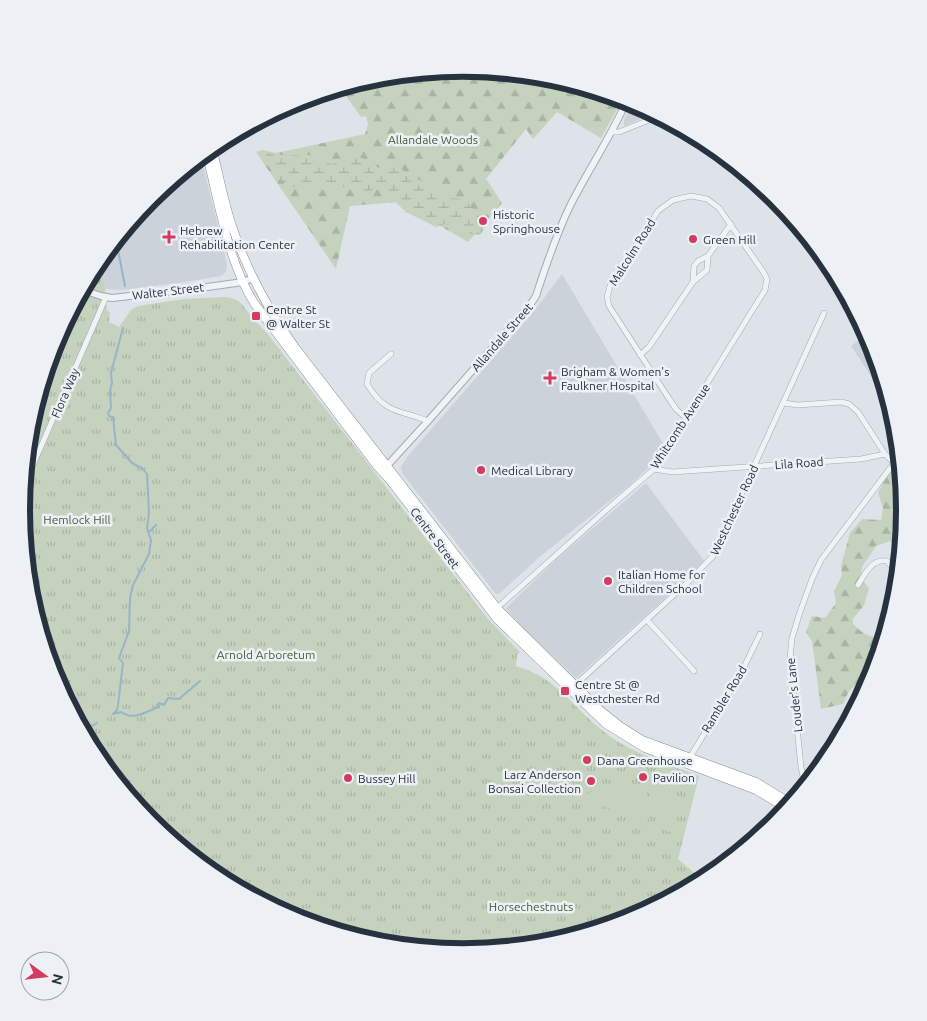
<svg xmlns="http://www.w3.org/2000/svg" width="927" height="1021" font-family="Ubuntu,sans-serif">
	<style>
		.built { fill: #cbd2da }
		.forest { fill: url(#forest-firs) }
		.wetland { fill: url(#wetland-marsh) }
		.park { fill: url(#park-tufts) }
		.garden { fill: #c5d2be }
		.lines { fill: none; stroke-linecap: round; stroke-linejoin: round }
		.stream { stroke: #97b5ca; stroke-width: 2 }
		.minor-casing { stroke: #a2aab2; stroke-width: 6 }
		.tertiary-casing { stroke: #a2aab2; stroke-width: 8 }
		.trunk-casing { stroke: #84919f; stroke-width: 9 }
		.minor { stroke: #f0f3f6; stroke-width: 5 }
		.tertiary { stroke: #f0f3f6; stroke-width: 6 }
		.trunk { stroke: #fff; stroke-width: 8 }
		.poi-dot { fill: #d33c62; stroke: #edf1f5; stroke-width: 2 }
		.labels { text-anchor: middle; dominant-baseline: central; stroke-width: 5; stroke-linejoin: round; paint-order: stroke }
		.park-label { font-size: 12px; fill: #3f5b33; stroke: #edf1f5 }
		.poi-label { font-size: 12px; fill: #26323f; stroke: #edf1f5; text-anchor: start }
		.street-label { font-size: 12px; fill: #26323f; stroke: #edf1f5 }
		.rim { fill: none; stroke: #26323f; stroke-width: 6 }
	</style>
	<defs>
		<pattern id="forest-firs" width="22" height="20" patternUnits="userSpaceOnUse" patternTransform="scale(1.25)"><rect width="22" height="20" fill="#c5d2be"/><path d="M5 1l3.5 6h-7zM16 11l3.5 6h-7z" fill="#a9b5a4"/></pattern>
		<pattern id="wetland-marsh" width="20" height="14" patternUnits="userSpaceOnUse" patternTransform="scale(1.25)"><rect width="20" height="14" fill="#c5d2be"/><path d="M1 5h8M5 5V1M11 12h8M15 12V8" fill="none" stroke="#a9b5a4"/></pattern>
		<pattern id="park-tufts" width="24" height="20" patternUnits="userSpaceOnUse" patternTransform="scale(1.25)"><rect width="24" height="20" fill="#c5d2be"/><path d="M3 7l-1-3M5 7V3M7 7l1-3M15 17l-1-3M17 17v-4M19 17l1-3" fill="none" stroke="#a9b5a4"/></pattern>
	</defs>
	<rect width="100%" height="100%" fill="#dde3e8"/>
	<path class="built" d="M633,102L654,113L624,126V120Z
		M201,157L227,264L226,272L221,276L185,282L122,290L105,289L99,261L151,198Z
		M562,274L664,445L654,462L631,484L543,554L499,594L495,593L402,473L401,467L407,457L535,310Z
		M868,334L872,342L892,408L851,346Z
		M646,483L705,562L576,678L520,625L506,608L559,557Z"/>
	<path class="forest" d="M464,68L550,77L623,99L601,138L557,112L533,139L526,129L486,179L502,203L468,242L399,202L350,206L336,269L256,152L263,150L276,153L365,134L368,125L366,116L361,117L340,88L378,77Z
		M901,457L906,511L902,548L890,541L876,546L862,567L861,577L869,589L864,605L853,619V624C863,634 871,639 885,637L872,680L869,685L857,684L849,691L843,704L821,709L812,641L806,632L812,616L825,618L836,603L834,591L842,575L841,566L850,533L862,519L881,520L883,508L878,492L896,461Z"/>
	<path class="wetland" d="M268,153L289,156L293,155C300,155 307,154 314,156C327,159 330,171 343,157L362,158L379,168L393,166L399,168L450,198L463,199C471,206 483,218 484,230L480,234L477,235L452,225L445,224L436,227L406,212L386,193L376,189L362,193L324,181L320,182L310,189L287,186L265,163L264,158Z"/>
	<path class="park" d="M99,261L105,289L107,310L110,313L109,322L119,327L131,310L138,306L184,299L225,297C243,298 245,311 256,322C261,327 266,332 270,337L488,619L520,652L517,655L516,666C559,679 570,705 603,731C630,753 667,764 699,776L678,859L704,881L632,919L549,944L463,953L377,944L294,919L218,878L151,823L96,756L55,679L30,596L21,511L30,424L55,341Z"/>
	<path class="garden" d="M666,776L674,787L675,794L671,832L664,830L660,816L644,784Z
		M623,777L649,820L624,811L592,804L572,801Z"/>
	<g class="lines">
		<path class="stream" d="M116,240L125,286
			M149,532L156,525
			M113,714L117,710L118,705L123,663L119,658L129,631L130,598L133,585L149,554L151,540L147,528L149,512L147,474L143,469L132,463L116,445L113,417L109,416L108,413L111,408L110,391L112,383L111,373L123,328
			M113,714L121,712C133,721 146,712 158,707L159,703L164,705L168,698L179,699L200,681
			M86,737L90,727L97,723"/>
		<defs>
			<path id="minor" d="M611,132H619L659,116
				M694,281L707,270L708,256
				M391,354L369,373L367,384C386,415 399,409 428,421
				M640,355L649,347L693,282L694,266L698,261L708,256L731,224
				M784,403L798,405L841,402L849,404L858,412L885,454L894,463
				M654,469L672,472L861,459L885,454
				M23,488L106,297
				M858,585C865,574 872,558 887,561L899,576
				M496,609L604,512L654,469L765,290L767,279L764,273L719,208L707,199L691,196L673,200L658,211L610,286L607,297L609,306L664,391L676,409L685,417
				M647,620L694,671
				M573,687L687,583L713,556L824,313
				M689,759L743,669L760,634
				M807,786L804,781L801,767L790,658L792,638L800,612L812,579L821,560L900,455"/>
			<path id="tertiary" d="M83,290L101,296L112,298L193,289L243,282L253,278
				M385,468L428,421L530,305L536,296C546,265 556,235 570,206C588,170 611,137 627,100"/>
			<path id="trunk" d="M212,148C219,175 224,203 233,229C248,273 270,313 297,350L497,608L600,710L620,726L642,740L756,782L792,804
				M206,152C219,202 227,259 254,303L377,466L389,479L497,619L606,724L645,748L756,790L788,809"/>
		</defs>
		<use href="#minor" class="minor-casing"/>
		<use href="#tertiary" class="tertiary-casing"/>
		<use href="#trunk" class="trunk-casing"/>
		<use href="#minor" class="minor"/>
		<use href="#tertiary" class="tertiary"/>
		<use href="#trunk" class="trunk"/>
	</g>
	<g class="poi-dot">
		<circle cx="483" cy="221" r="5"/>
		<path d="M166.5 229.5h5v5h5v5h-5v5h-5v-5h-5v-5h5z"/>
		<circle cx="693" cy="239" r="5"/>
		<rect x="251" y="311" width="10" height="10" rx="2.5"/>
		<path d="M547.5 370.5h5v5h5v5h-5v5h-5v-5h-5v-5h5z"/>
		<circle cx="481" cy="470" r="5"/>
		<circle cx="608" cy="581" r="5"/>
		<rect x="560" y="686" width="10" height="10" rx="2.5"/>
		<circle cx="587" cy="760" r="5"/>
		<circle cx="643" cy="777" r="5"/>
		<circle cx="348" cy="778" r="5"/>
		<circle cx="591" cy="781" r="5"/>
	</g>
	<g class="labels">
		<g class="park-label">
			<text x="433" y="139">Allandale Woods</text>
			<text x="77" y="519">Hemlock Hill</text>
			<text x="266" y="654">Arnold Arboretum</text>
			<text x="531" y="906">Horsechestnuts</text>
		</g>
		<g class="poi-label">
			<text x="493" y="214">Historic<tspan x="493" dy="14">Springhouse</tspan></text>
			<text x="180" y="230">Hebrew<tspan x="180" dy="14">Rehabilitation Center</tspan></text>
			<text x="703" y="239">Green Hill</text>
			<text x="266" y="309">Centre St<tspan x="266" dy="14">@ Walter St</tspan></text>
			<text x="561" y="371">Brigham &amp; Women's<tspan x="561" dy="14">Faulkner Hospital</tspan></text>
			<text x="491" y="470">Medical Library</text>
			<text x="618" y="574">Italian Home for<tspan x="618" dy="14">Children School</tspan></text>
			<text x="575" y="684">Centre St @<tspan x="575" dy="14">Westchester Rd</tspan></text>
			<text x="597" y="760">Dana Greenhouse</text>
			<text x="581" y="774" text-anchor="end">Larz Anderson<tspan x="581" dy="14">Bonsai Collection</tspan></text>
			<text x="653" y="777">Pavilion</text>
			<text x="358" y="778">Bussey Hill</text>
		</g>
		<g class="street-label">
			<text transform="translate(632 252) rotate(-58)">Malcolm Road</text>
			<text transform="translate(168 291) rotate(-7)">Walter Street</text>
			<text transform="translate(502 337) rotate(-49)">Allandale Street</text>
			<text transform="translate(65 393) rotate(-67)">Flora Way</text>
			<text transform="translate(680 426) rotate(-57)">Whitcomb Avenue</text>
			<text transform="translate(799 463) rotate(-4)">Lila Road</text>
			<text transform="translate(734 510) rotate(-65)">Westchester Road</text>
			<text transform="translate(435 538) rotate(53)">Centre Street</text>
			<text transform="translate(794 695) rotate(-96)">Louder's Lane</text>
			<text transform="translate(724 699) rotate(-59)">Rambler Road</text>
		</g>
	</g>
	<path d="M0 0H927V1021H0ZM30 510a433 433 0 1 1 866 0a433 433 0 1 1-866 0Z" fill="#edf1f5" fill-rule="evenodd"/>
	<path class="rim" d="M30 510a433 433 0 1 1 866 0a433 433 0 1 1-866 0Z"/>
	<g transform="translate(45 976) rotate(105)"><circle r="24" fill="#edf1f5" stroke="#9da5ac"/>
	<path d="M0-4L9 19L0 12L-9 19Z" fill="#d33c62"/>
	<text y="-8" font-size="14" font-weight="bold" text-anchor="middle" fill="#26323f">N</text>
	</g>
</svg>
